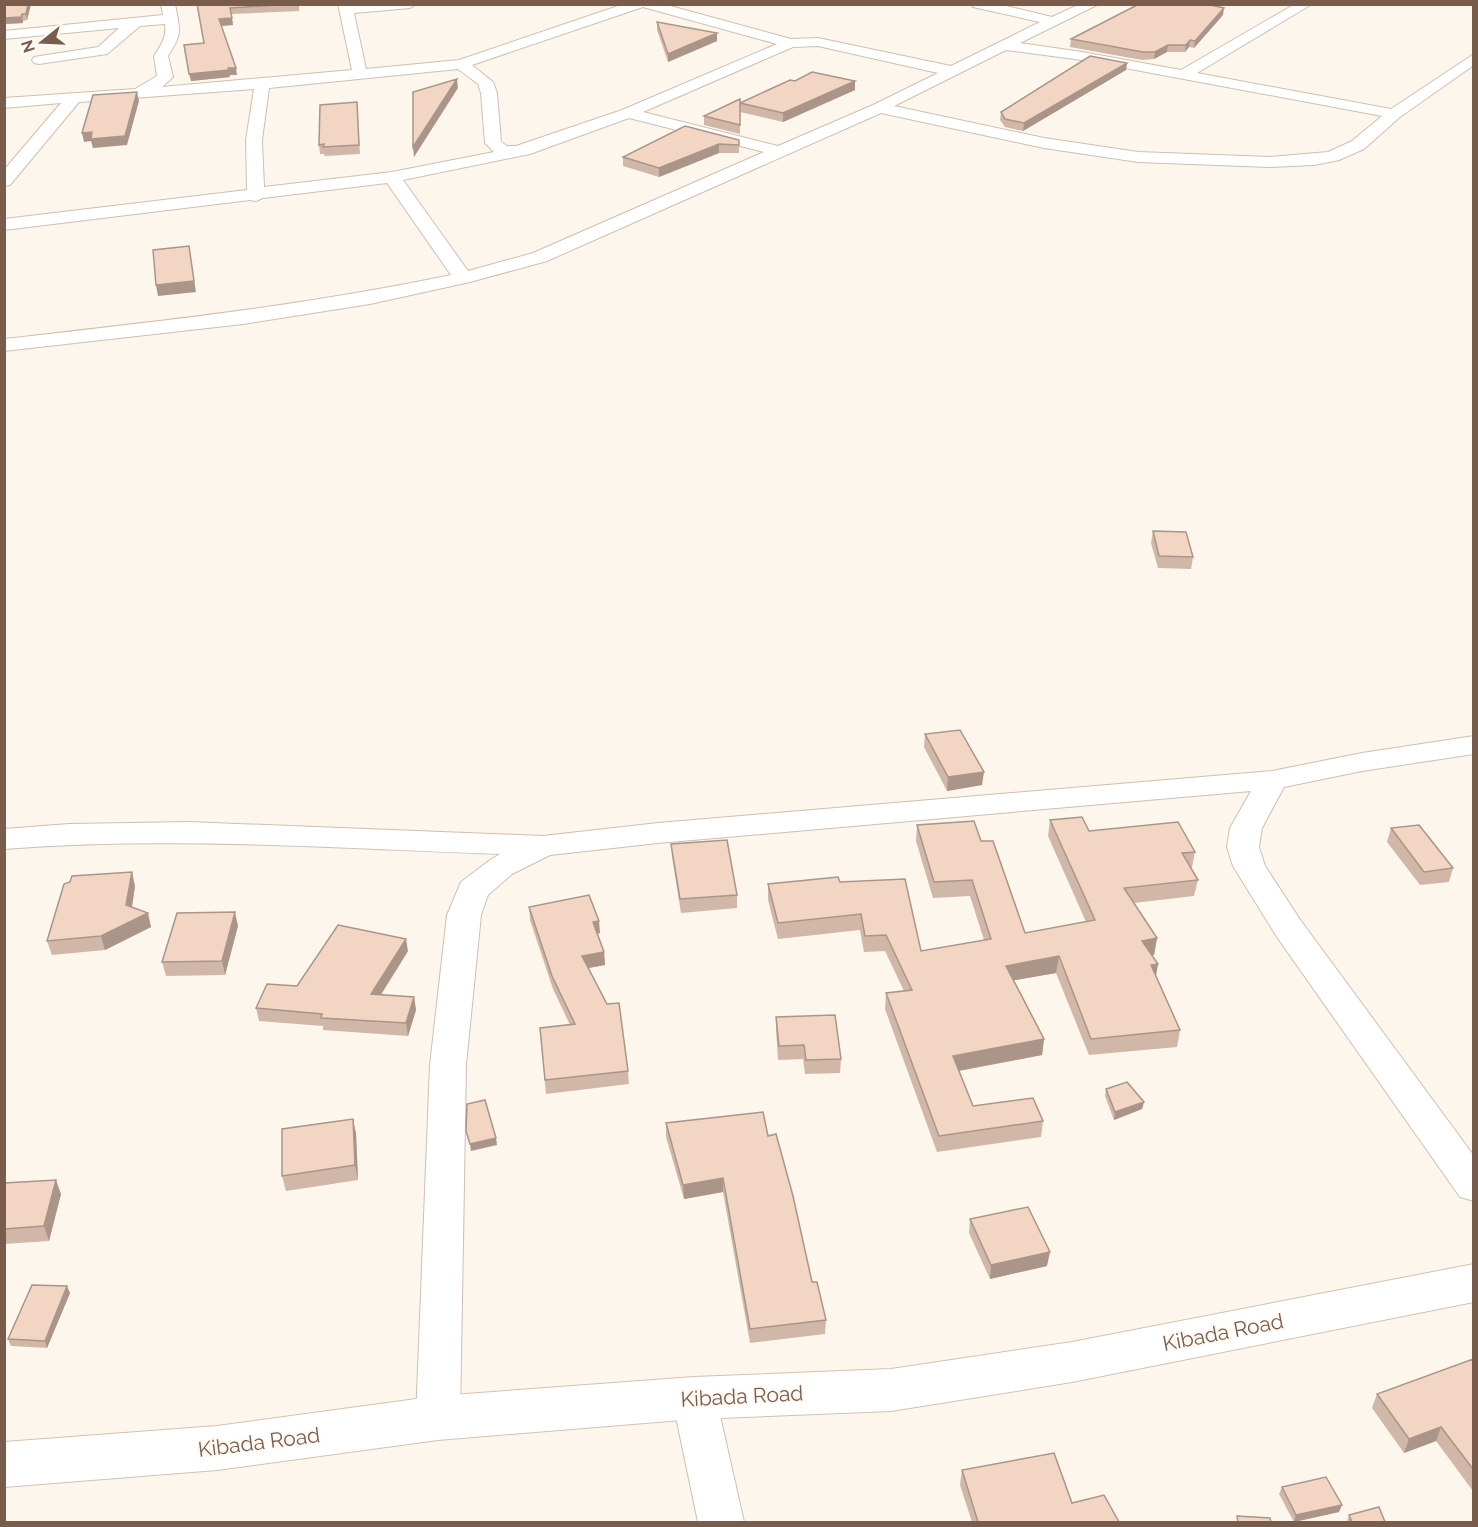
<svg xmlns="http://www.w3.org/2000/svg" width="1478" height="1527" font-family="Raleway,sans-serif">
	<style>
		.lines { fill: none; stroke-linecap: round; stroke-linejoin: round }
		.street-casing { stroke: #d1beb0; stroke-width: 2 }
		.secondary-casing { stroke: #d6c0b0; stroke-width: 2 }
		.street { fill: #fff; fill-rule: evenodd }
		.secondary { fill: #fff; fill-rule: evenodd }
		.wall { fill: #d1b7a8 }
		.shaded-wall { fill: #aa9588 }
		.building { fill: #f3d5c3; stroke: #aa9588; stroke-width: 1.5 }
		.labels { text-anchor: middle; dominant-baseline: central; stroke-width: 4.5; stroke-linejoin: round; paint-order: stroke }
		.near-street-label { font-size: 21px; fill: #7a5c4d; stroke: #fffaf3 }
	</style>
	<rect width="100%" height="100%" fill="#fdf6ec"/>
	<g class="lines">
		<defs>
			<path id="street" d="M161,4H175C180,31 183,33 168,56L173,77L162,87L352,70L338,4H416L410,8L354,13L366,69L459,60L624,4H663L791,39L818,38L951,66L1040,22L973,7L972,4H998L1052,17L1080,4H1099L1020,43L1082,52L1181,70L1295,4H1312L1197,73L1391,109L1474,54V65L1400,117L1364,149L1339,160L1314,165L1270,167L1138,162L1044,148L881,113L547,261L470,282L370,304L243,324L4,351V339C154,322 303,306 451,275L387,183L263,198L256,201L250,200L4,230V219L247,190L246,140L254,89L79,102L10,185L4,186V170L61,103L4,108V98L135,89L157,76L154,56C161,45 167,37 165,24L140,26L107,54L39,64L34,63L32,60L34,57L98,47L119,28L4,39V31L163,15ZM643,7L777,44L622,110L516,146H507L501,142L497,93L493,82L472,65ZM818,46L938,73L873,105L778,146L643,112L793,47ZM1006,50L1082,60L1382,116L1352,141L1328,152L1270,157L1138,152L1044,138L894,106ZM458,69L478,84L481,93L485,143L494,152L392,172L264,187L262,140L269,88ZM629,118L764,152L533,253L468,271L403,180L530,154Z
				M1474,736V754L1362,771L1284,787L1262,828L1259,847L1265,866L1301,921L1474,1156V1201L1460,1197L1277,937L1233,866L1227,847L1230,828L1251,791L658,843L550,855L512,874L488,895L481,915L466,1065L460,1418L454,1432L438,1438L422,1432L416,1418L430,1065L447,915L461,882L490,860L500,854C335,848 170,836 4,849V829L69,824L189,822L543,836L658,823L1272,771L1362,753Z
				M694,1379L709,1384L716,1398L744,1522H698L672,1398L679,1384Z"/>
			<path id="secondary" d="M1474,1264V1302L1072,1382L891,1411L694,1419L438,1440L217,1470L4,1487V1442L217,1426L438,1396L694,1377L891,1369L1072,1342Z"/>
		</defs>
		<use href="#street" class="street-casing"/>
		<use href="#secondary" class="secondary-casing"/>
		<use href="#street" class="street"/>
		<use href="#secondary" class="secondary"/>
	</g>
	<path class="wall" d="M31,4L27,20L23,21V23L4,24Z
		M197,4H299V11L231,14L233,25L221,26L237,75H230V77L191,81L204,43Z
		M1223,15L1194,48L1189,47L1185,52H1167L1154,59L1142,60L1070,47L1071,39Z
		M657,22L717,33V41L668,62L657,30Z
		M1127,63L1126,70L1023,131L1005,127L1000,120L1001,112Z
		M855,90L783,122L740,112V134L704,125V116L740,103Z
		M357,102L360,154L325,156L324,154H320L319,145Z
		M739,140V153H719L659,177L623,166V157Z
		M1153,531L1193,557L1191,569L1158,568L1151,543Z
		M925,734L982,785L947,791L924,747Z
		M1050,820L1089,831L1195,852L1192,867L1191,868L1198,880L1194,896L1134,903L1157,938L1154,955H1152L1158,964L1156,976L1180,1030L1177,1047L1089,1055L1056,973L1014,980L1044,1039L1042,1055L959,1071L973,1106L1043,1121L1041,1137L937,1152L885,1009L886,993L904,991L885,951L864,952L860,930L778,939L768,900V884L840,882L921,951L984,940L970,896L933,898L916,841L917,825L981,841L1025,933L1086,922L1048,836Z
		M1391,828L1453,868L1449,882L1420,885L1387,842Z
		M671,844L737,895V908L681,913L672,857Z
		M135,886L132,907L151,927L105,950L52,955L47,941Z
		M529,907L600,933L597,934L604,952L605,965L588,968L607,1004L628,1071L629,1084L546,1094L540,1028L570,1025L553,989L530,920Z
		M238,926L225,975L166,976L162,962Z
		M408,951L381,995L414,997L416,1010L408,1036L323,1030V1026L259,1021L256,1008L297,986Z
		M776,1017L841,1059L840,1073L805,1074L803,1059L778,1060L776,1030Z
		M1106,1089L1144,1102L1142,1109L1114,1120L1105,1096Z
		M666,1123L768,1136L812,1282L826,1320L825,1334L750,1343L723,1192L684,1199L666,1137Z
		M356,1133L358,1180L286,1191L282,1176Z
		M4,1183L61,1194L49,1241L4,1244Z
		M970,1219L1047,1266L990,1279L969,1233Z
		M70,1293L47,1348L11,1346L8,1339Z
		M1473,1359V1491L1436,1441L1404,1453L1372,1408L1377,1394Z
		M962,1470L1072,1503L1119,1522H972L960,1485Z
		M1282,1487L1339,1512L1294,1522L1279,1494Z
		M1349,1515L1385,1522H1347Z"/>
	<path class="shaded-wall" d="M28,4H31L27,20L26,14Z
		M1224,8L1223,15L1194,48L1195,41Z
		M22,14L23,23L4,24V18Z
		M232,18L233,25L220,26L219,19Z
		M717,33V41L668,62V54Z
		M1190,40L1189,47L1185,52L1186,45Z
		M1168,45L1167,52L1154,59L1155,52Z
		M1127,63L1126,70L1023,131L1024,123Z
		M236,68L237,75H230V77L191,81L189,74Z
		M457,79L458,88L414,157L413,147Z
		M855,81V90L783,122V113Z
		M137,92L139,101L127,145L93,148L91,141L84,142L82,133Z
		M719,144V153L659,177V168Z
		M189,246L196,292L158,296L156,285Z
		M984,772L982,785L947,791L948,777Z
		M132,872L135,886L130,919L126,905Z
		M235,912L238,926L225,975L222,961Z
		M148,913L151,927L105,950L101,936Z
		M599,921L600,933L594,935L593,922Z
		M1157,938L1154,955L1139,957L1142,941Z
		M406,939L408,951L373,1007L371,994Z
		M604,952L605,965L583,969L582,956Z
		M1059,956L1056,973L1004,982L1006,966Z
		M1158,964L1155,980L1151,965Z
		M414,997L416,1010L408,1036L406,1023Z
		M1044,1039L1042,1055L952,1072L953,1056Z
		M1144,1102L1142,1109L1114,1120L1115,1112Z
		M353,1119L356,1133L358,1180L355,1165Z
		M496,1138L497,1145L471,1151L470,1144Z
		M723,1178V1192L684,1199L683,1185Z
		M56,1180L61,1194L49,1241L44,1226Z
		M1050,1252L1047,1266L990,1279L991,1265Z
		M67,1286L70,1293L47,1348L45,1341Z
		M1441,1427L1436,1441L1404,1453L1409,1439Z
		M1342,1505L1339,1512L1294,1522L1296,1515Z"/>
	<path class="building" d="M4,4H28L26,14H22L21,17L4,18Z
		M197,4H291L230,8L232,18L219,19L236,68H228L229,70L189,74L184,45L204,43Z
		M1139,4H1206L1224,8L1195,41L1190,40L1186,45H1168L1155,52H1143L1071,39Z
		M657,22L717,33L668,54Z
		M1090,56L1127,63L1024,123L1005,119L1001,112Z
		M812,72L855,81L783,113L740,103V125L704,116L740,99V103L790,80L795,81Z
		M457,79L413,147V92Z
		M137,92L125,136L91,139L92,132L82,133L93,95Z
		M357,102L359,145L323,147L324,144L319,145L320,105Z
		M685,126L739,140V145L719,144L659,168L623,157Z
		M189,246L194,281L156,285L153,250Z
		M1153,531L1186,532L1193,557L1159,556Z
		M960,730L984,772L948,777L925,734Z
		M1082,817L1089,831L1178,822L1195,852L1182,853L1198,880L1124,888L1157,938L1142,941L1158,964L1151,965L1180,1030L1091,1039L1059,956L1006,966L1044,1039L953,1056L973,1106L1033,1098L1043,1121L939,1136L886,993L912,990L886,935L865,936L861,914L778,923L768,884L838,877L840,882L905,879L921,951L991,939L972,880L934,882L917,825L974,821L981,841H993L1025,933L1095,920L1050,820Z
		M1419,825L1453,868L1424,872L1391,828Z
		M727,840L737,895L680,899L671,844Z
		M132,872L126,905L148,913L101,936L47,941L64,884L70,882L72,876Z
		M589,895L599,921L593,922L604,952L582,956L607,1004L619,1003L628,1071L545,1080L540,1028L575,1024L552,976L529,907Z
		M235,912L222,961L162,962L177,913Z
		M338,925L406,939L371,994L414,997L406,1023L321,1018L322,1014L256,1008L267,984L297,986Z
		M835,1015L841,1059L806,1060L804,1045L779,1046L776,1017Z
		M1127,1082L1144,1102L1115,1112L1106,1089Z
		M485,1100L496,1138L470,1144L466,1131L467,1104Z
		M763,1112L768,1136L776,1134L793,1196L812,1282H817L826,1320L750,1329L723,1178L683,1185L666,1123Z
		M353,1119L355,1165L282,1176V1129Z
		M56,1180L44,1226L4,1229V1183Z
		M1028,1207L1050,1252L991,1265L970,1219Z
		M32,1285L67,1286L45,1341L8,1339Z
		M1473,1359V1469L1441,1427L1409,1439L1377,1394Z
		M1054,1453L1072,1503L1104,1495L1119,1522H978L962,1470Z
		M1326,1477L1342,1505L1296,1515L1282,1487Z
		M1379,1507L1385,1522H1352L1349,1515Z
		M1237,1516L1270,1518L1271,1522H1238Z"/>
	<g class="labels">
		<g class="near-street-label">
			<text transform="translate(1223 1332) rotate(-11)">Kibada Road</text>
			<text transform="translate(742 1396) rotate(-3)">Kibada Road</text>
			<text transform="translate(259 1442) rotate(-7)">Kibada Road</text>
		</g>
	</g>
	<rect width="1478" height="1527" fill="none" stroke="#7a5c4d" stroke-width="12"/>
	<g transform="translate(42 42) rotate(252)" stroke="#fffaf3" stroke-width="4.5" paint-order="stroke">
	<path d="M0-4.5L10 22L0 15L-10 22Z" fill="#7a5c4d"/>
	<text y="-9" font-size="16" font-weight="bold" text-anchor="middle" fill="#7a5c4d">N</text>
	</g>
</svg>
